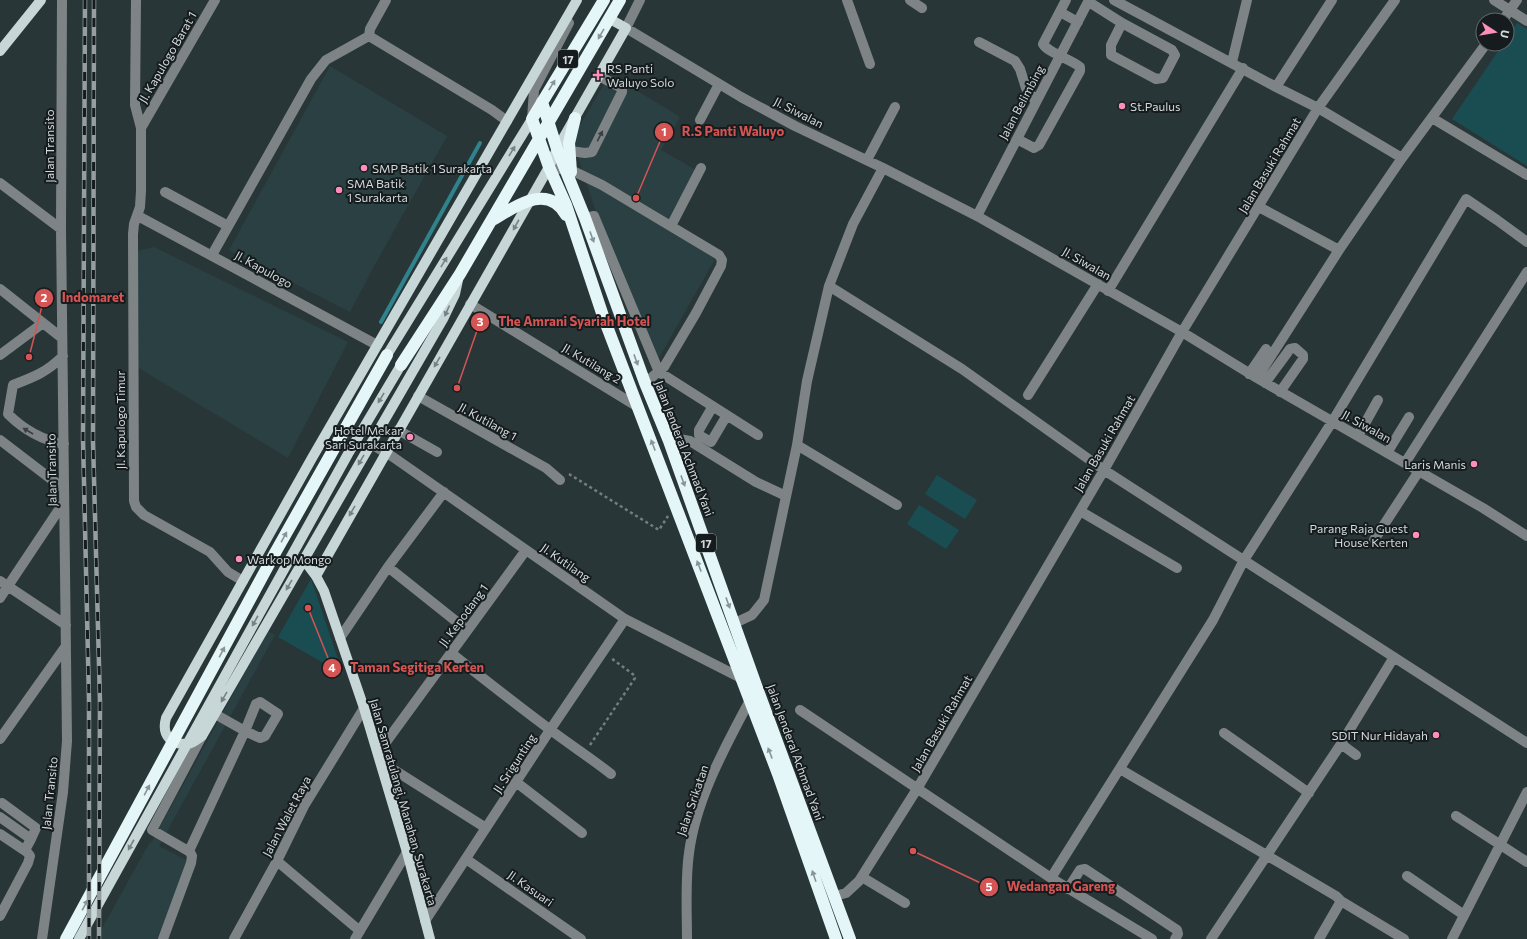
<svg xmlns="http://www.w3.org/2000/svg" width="1527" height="939" font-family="Commissioner,sans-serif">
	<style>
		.built { fill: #2a4042 }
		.green { fill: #1a4d52 }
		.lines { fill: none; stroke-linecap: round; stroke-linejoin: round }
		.stream { stroke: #2e838c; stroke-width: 4 }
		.path { stroke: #747e80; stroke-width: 2.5; stroke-dasharray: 3 3; stroke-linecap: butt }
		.minor { stroke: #7e8485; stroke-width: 10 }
		.major { stroke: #c7d6d7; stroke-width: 10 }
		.highway { stroke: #e5f6f8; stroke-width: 12 }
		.rail-casing { stroke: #959fa0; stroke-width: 4.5 }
		.rail { stroke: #161c1d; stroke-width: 3; stroke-dasharray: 9; stroke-linecap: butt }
		.oneway { fill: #889495 }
		.oneway2 { fill: #3a4041 }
		.oneway3 { fill: #778283 }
		.poi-dot { fill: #fe8ebc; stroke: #161c1d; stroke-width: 1.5 }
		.labels { text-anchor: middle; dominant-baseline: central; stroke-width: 4; stroke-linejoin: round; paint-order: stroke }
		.shield { fill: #161c1d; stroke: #99a0a1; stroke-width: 1 }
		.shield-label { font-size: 11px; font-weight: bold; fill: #d1d9da }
		.street-label { font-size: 12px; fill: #d1d9da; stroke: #161c1d }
		.poi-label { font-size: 12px; fill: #d1d9da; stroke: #161c1d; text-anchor: start }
		.leader { fill: none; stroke: #d55454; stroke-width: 1.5 }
		.callout-dot { fill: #d55454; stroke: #161c1d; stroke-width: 1.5 }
		.mark-label { font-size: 12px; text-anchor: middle; font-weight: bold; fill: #fff }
		.callout-label { font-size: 13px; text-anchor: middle; font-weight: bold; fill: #d55454; stroke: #161c1d; stroke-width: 4; stroke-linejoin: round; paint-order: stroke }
	</style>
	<rect width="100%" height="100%" fill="#293638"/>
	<path class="built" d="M330,66L447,136L372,270L350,312L229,250Z
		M610,74L680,117L661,150L696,170L665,226L715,259L656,363L601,227L572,139Z
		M154,247L348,342L288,458L137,367V261L138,251Z
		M268,631L275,635L159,846L188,861L157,939H96L150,842L151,843Z"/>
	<path class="green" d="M1517,23L1527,29V166L1452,119L1503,44H1507V38Z
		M937,475L977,500L965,519L925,494Z
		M919,505L959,530L946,549L907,524Z
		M311,579L343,674L278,637Z"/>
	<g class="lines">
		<path class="stream" d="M381,322L480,143"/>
		<path class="path" d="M569,474L659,530L668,516
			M590,745L635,678L634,675L611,658"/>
		<path class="minor" d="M136,0L135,105L141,128V191L140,207L134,224L133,234L134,501L136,507L144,515L210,552L228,572L243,581
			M386,0L370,29L369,36L492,110L507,121
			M640,0L626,28L741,97L795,126L883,168L977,216L1182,332L1257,378L1483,508L1527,536
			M847,0L870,64
			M910,0L922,8
			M1114,0L1276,87L1318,108L1402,158
			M1494,0L1527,21
			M1089,2L1122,23L1172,50L1175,55L1163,78L1156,79L1111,55V45L1122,23
			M1060,12L1078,22
			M1503,20L1517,0
			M979,42L1015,61L1020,69L1026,88L1036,102
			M1232,62L1247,0
			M1276,87L1332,0
			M1432,118L1527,175
			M532,119L534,90L569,23
			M700,120L719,84
			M141,128L215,0
			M1017,139L1034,148L1039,145L1080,71V67C1071,59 1048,53 1043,44L1066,0
			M563,150L585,153L592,152L622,92V90L620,87L599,76
			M867,160L895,107
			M549,167L573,171L602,185L719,255L722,260L721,266L696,313L664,367L645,383
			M0,183L61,229
			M165,192L228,226
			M1259,207L1339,250
			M138,216L377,345
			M977,216L1089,0
			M585,218L594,216L659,372L758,435
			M671,226L701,168
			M212,255L311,79L326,60L369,36
			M829,286L962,369L1104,470L1527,743
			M0,289L62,338
			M1108,291L1243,68
			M470,304L638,407
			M0,355L43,323
			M63,356C47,372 34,377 13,385L8,414C24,430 41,440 64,444
			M1249,374L1266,349
			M1257,378L1339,250L1402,158L1486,44
			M1265,383L1290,349L1295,348L1303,355V359L1280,392
			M1028,395L1098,284
			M418,396L546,468L560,480
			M713,406L699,430V435L711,442L727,415
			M398,430L437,452
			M1358,436L1378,400
			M0,440L64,489
			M669,441L679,439L690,441L756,482L786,496
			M371,444L393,457L625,619L741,678
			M797,445L897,505
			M1387,453L1409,417
			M1405,463L1527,272
			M1080,511L1177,568
			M1374,540L1419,471
			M388,567L467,630
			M0,581L66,625
			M0,598L64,502
			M735,623L752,615L764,600L797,445L807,381L829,286L853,224L883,168
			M340,638L388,567L444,492
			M451,653C484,679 518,706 552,731C572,746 592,759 611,774
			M800,710L1051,878L1152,939
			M1224,733L1309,793
			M0,739L66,646
			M1341,744L1356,755
			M378,753L526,550
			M380,761L486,828
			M1120,769L1336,896L1341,901
			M516,782L582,833
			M2,803L36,828L31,839L25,850
			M1456,816L1527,862
			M0,817L31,839
			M0,834L27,852L30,856L28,863L0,916
			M189,851L245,731L256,704L260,702L278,714L265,736L260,738L245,731L215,714
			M466,859L581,939
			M277,861L360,931
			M1407,876L1464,915
			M862,877L905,903
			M1051,878L1213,620L1244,560L1332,422L1466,199L1497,220L1527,242
			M1068,889L1080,870L1085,869L1177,930L1178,934L1175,939
			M835,896L846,893L859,881L917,789L1104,470L1182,332L1318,108L1395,0
			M425,921L550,730L625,619
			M42,939L63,792L67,741L61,229L62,0
			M163,939L191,863L192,856L190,852L152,830L202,736
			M234,939L277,861L304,806L364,708
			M355,939L407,852
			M687,939C687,911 685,881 689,853C696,799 725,747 750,700
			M1211,939L1341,744L1394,657
			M1319,939L1341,901L1404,939
			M1452,939L1527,792"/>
		<path class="major" d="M0,51L41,0
			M458,280L455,294L443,319L202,736C198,739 194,742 191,743C172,747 161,736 166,718L312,458L577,0
			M387,355L532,119
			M304,560L316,576L324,591L364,708L407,852L430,939
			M316,576L549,167L557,149L626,28L610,19
			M79,939L348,454L401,365"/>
		<path class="highway" d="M604,0L532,119L549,167L566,205L603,316L778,774L836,939
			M542,102L557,149L585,218L645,383L669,441L757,688L850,939
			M571,172L569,143L575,118
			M494,219C516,206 548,183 566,215
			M401,365L460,274L620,0
			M66,939L275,553L387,355"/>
		<defs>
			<path id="rail" d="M85,0L83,439L89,700V939
				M94,0L93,441L100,702L99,939"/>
		</defs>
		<use href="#rail" class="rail-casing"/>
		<use href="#rail" class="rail"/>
	</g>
	<defs><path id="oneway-solid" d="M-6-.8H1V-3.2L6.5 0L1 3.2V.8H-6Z"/></defs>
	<g class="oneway">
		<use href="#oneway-solid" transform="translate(601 34) rotate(120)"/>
		<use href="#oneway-solid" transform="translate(552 85) rotate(-58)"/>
		<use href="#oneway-solid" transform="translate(592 237) rotate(70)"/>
		<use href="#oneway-solid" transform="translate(636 360) rotate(70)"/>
		<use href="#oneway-solid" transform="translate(653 445) rotate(-111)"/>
		<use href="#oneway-solid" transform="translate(683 481) rotate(70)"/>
		<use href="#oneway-solid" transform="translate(284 537) rotate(-61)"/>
		<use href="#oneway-solid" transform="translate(699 566) rotate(-111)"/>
		<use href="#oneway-solid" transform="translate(728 603) rotate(70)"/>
		<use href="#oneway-solid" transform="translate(222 652) rotate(-62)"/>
		<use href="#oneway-solid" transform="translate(770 753) rotate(-111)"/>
		<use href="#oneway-solid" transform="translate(147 790) rotate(-62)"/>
		<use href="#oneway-solid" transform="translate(814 876) rotate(-109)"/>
		<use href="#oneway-solid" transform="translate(85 905) rotate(-62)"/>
	</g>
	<g class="oneway2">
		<use href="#oneway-solid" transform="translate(600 136) rotate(-63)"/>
		<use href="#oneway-solid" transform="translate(28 431) rotate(-150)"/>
	</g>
	<g class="oneway3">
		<use href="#oneway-solid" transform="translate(512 151) rotate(-59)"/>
		<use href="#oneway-solid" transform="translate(516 225) rotate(119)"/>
		<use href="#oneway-solid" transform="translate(444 262) rotate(-59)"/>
		<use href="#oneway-solid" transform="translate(447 311) rotate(114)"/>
		<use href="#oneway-solid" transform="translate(437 362) rotate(120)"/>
		<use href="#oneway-solid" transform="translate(381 398) rotate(121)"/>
		<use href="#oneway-solid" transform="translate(361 460) rotate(120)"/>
		<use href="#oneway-solid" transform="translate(352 511) rotate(120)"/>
		<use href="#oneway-solid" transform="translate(289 585) rotate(120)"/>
		<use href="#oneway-solid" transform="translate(255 621) rotate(119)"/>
		<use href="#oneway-solid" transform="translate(224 697) rotate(120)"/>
		<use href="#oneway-solid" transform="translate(131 845) rotate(119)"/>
	</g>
	<g class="poi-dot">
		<path d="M596 69h4v4h4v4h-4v4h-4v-4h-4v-4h4z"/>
		<circle cx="1122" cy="106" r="4"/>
		<circle cx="364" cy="168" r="4"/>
		<circle cx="339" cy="190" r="4"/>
		<circle cx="410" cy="437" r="4"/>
		<circle cx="1474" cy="464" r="4"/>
		<circle cx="1416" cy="535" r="4"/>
		<circle cx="239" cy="559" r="4"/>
		<circle cx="1436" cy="735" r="4"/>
	</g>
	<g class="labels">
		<g class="shield">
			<rect x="558" y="50" width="20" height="18" rx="3"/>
			<rect x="696" y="534" width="20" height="18" rx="3"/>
		</g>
		<g class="shield-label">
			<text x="568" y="59">17</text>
			<text x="706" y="543">17</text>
		</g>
		<g class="street-label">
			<text transform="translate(167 57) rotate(-60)">Jl. Kapulogo Barat 1</text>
			<text transform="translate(1021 102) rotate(-62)">Jalan Belimbing</text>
			<text transform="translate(799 112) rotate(27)">Jl. Siwalan</text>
			<text transform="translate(49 146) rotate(-90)">Jalan Transito</text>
			<text transform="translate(1269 165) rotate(-59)">Jalan Basuki Rahmat</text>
			<text transform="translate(1087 263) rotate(30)">Jl. Siwalan</text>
			<text transform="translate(264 269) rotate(29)">Jl. Kapulogo</text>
			<text transform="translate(592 363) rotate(31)">Jl. Kutilang 2</text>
			<text transform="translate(120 420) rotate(-90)">Jl. Kapulogo Timur</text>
			<text transform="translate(488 421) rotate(29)">Jl. Kutilang 1</text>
			<text transform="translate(1367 426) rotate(29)">Jl. Siwalan</text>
			<text transform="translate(1104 443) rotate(-60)">Jalan Basuki Rahmat</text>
			<text transform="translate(685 448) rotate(69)">Jalan Jenderal Achmad Yani</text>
			<text transform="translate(51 470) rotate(-91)">Jalan Transito</text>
			<text transform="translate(566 562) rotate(35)">Jl. Kutilang</text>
			<text transform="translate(463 615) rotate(-54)">Jl. Kepodang 1</text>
			<text transform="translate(941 723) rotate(-60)">Jalan Basuki Rahmat</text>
			<text transform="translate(796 752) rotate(70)">Jalan Jenderal Achmad Yani</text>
			<text transform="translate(514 763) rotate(-57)">Jl. Srigunting</text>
			<text transform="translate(49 793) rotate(-84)">Jalan Transito</text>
			<text transform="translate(692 800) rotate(-71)">Jalan Srikatan</text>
			<text transform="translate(404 802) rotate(74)">Jalan Samratulangi, Manahan, Surakarta</text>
			<text transform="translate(286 816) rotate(-62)">Jalan Walet Raya</text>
			<text transform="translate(531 888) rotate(35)">Jl. Kasuari</text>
		</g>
		<g class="poi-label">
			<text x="607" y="68">RS Panti<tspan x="607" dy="14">Waluyo Solo</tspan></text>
			<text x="1130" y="106">St.Paulus</text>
			<text x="372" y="168">SMP Batik 1 Surakarta</text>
			<text x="347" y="183">SMA Batik<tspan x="347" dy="14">1 Surakarta</tspan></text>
			<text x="402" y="430" text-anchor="end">Hotel Mekar<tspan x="402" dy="14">Sari Surakarta</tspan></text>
			<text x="1466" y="464" text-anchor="end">Laris Manis</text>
			<text x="1408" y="528" text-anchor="end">Parang Raja Guest<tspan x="1408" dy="14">House Kerten</tspan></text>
			<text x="247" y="559">Warkop Mongo</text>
			<text x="1428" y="735" text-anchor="end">SDIT Nur Hidayah</text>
		</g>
	</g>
	<path class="leader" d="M636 198L664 132M29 357L44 298M457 388L480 322M308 608L332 668M913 851L989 887"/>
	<g class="callout-dot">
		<circle cx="636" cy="198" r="4"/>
		<circle cx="29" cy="357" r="4"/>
		<circle cx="457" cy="388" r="4"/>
		<circle cx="308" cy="608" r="4"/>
		<circle cx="913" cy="851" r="4"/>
		<circle cx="664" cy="132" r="10"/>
		<circle cx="44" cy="298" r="10"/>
		<circle cx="480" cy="322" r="10"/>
		<circle cx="332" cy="668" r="10"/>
		<circle cx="989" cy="887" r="10"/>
	</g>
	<g class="mark-label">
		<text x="664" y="136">1</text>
		<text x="44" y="302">2</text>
		<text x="480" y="326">3</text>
		<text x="332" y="672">4</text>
		<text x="989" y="891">5</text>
	</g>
	<g class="callout-label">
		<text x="733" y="136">R.S Panti Waluyo</text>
		<text x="93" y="302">Indomaret</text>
		<text x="574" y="326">The Amrani Syariah Hotel</text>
		<text x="417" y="672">Taman Segitiga Kerten</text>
		<text x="1061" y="891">Wedangan Gareng</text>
	</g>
	<g transform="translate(1495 32) rotate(102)"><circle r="19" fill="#161c1d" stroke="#616869"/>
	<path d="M0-3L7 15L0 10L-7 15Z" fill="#fe8ebc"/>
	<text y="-6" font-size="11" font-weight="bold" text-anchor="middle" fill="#d1d9da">U</text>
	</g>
</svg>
